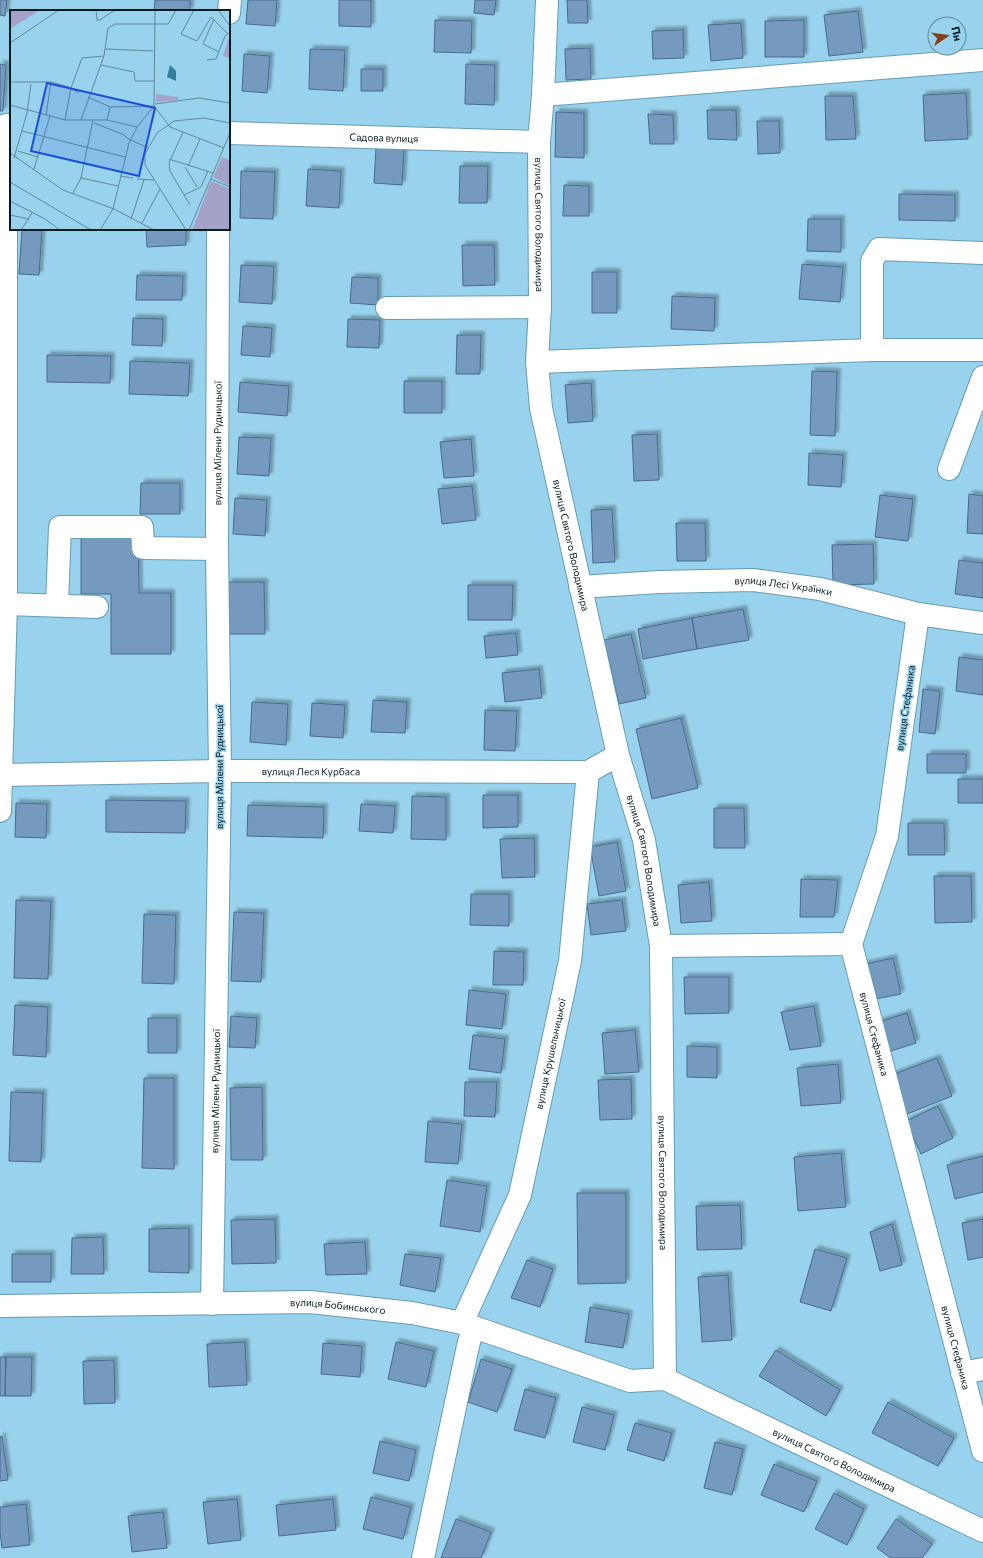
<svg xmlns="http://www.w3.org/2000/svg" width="983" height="1558" font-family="Commissioner,sans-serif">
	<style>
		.building { fill: #749abe; stroke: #466b8c; filter: url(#shadow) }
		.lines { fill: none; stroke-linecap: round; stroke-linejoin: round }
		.minor-casing { stroke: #659cb4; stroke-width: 24 }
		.minor { stroke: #fff; stroke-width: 22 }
		.labels { text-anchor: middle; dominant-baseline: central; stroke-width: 3; stroke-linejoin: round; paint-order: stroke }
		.street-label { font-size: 10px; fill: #051c25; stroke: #99d2ec }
		.inset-road { fill: none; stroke: #5e899c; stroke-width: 1 }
		.view { fill: #1d4ed8; fill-opacity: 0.15; stroke: #1d4ed8; stroke-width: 2 }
		.inset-edge { fill: none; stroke: #051c25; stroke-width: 2 }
	</style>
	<defs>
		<filter id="shadow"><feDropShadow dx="3.5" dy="-3.5" stdDeviation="1" flood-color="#0004"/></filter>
	</defs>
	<rect width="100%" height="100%" fill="#99d2ec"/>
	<path class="building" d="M0,0H7L5,16L0,15Z
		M155,0H190V11H154Z
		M248,0H277L275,26L246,24Z
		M339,0H371V27L339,26Z
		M475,0H496L494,15L474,13Z
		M567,0H587L588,23H568Z
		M858,11L863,52L829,56L824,15Z
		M435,20L472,21L471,53L434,52Z
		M804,20V57H765V21Z
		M741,23L743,58L711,61L708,25Z
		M683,30L684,58L653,59L652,31Z
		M590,48L591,79L566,80L565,49Z
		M310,49L345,50L343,91L309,89Z
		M244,54L270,56L267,93L242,91Z
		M0,64L6,65L3,111H0Z
		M466,64L495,65L494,105L465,104Z
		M361,69H383V91H361Z
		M966,93L968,139L925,141L923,95Z
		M825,96H853L856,139L826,140Z
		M707,110H736L737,140L708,139Z
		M556,112L584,113V158L555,157Z
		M648,114L673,115L674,144H650Z
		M757,121H779L780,153L758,154Z
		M376,148L404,149L402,185L374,183Z
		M460,166H488L487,203H459Z
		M308,169L341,171L339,208L306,206Z
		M241,171L275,172L273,219L240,218Z
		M564,185L589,186V216H563Z
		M899,194L955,195V221L899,220Z
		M808,219H841V252L807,251Z
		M22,229H42L39,275L19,274Z
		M146,229H186V245L147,247Z
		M462,245H494L495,285L463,286Z
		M802,264L843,267L840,302L799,299Z
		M241,265L274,266L272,304L239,302Z
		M592,272H617V313H592Z
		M137,275L183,276L182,300H136Z
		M352,277L378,278V305L350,303Z
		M672,296L715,298L714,331L671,329Z
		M133,318L163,319L162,346L132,345Z
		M348,319L380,320L379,348L347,347Z
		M243,326L272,328L270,357L241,355Z
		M457,335H481L480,374H456Z
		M47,355L111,356L110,383L47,382Z
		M130,361L190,363L188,396L129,394Z
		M812,371L837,372L835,436L810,435Z
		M404,381H442V413H404Z
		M240,382L289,386L287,416L238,412Z
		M591,383L593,421L568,423L565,385Z
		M657,434L659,480L634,481L632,435Z
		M239,437L271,438L269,476L237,474Z
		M471,439L474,476L444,478L440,442Z
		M809,453L843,455L841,487L808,485Z
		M141,483H180V514H140Z
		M472,486L476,520L442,524L438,489Z
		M969,494L983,496V534L967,533Z
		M880,495L913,499L908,541L875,537Z
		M235,498L267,500L265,536L233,534Z
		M612,509L615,562L593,563L591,510Z
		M676,523H705L706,561H677Z
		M81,536H138L139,593H171V654H111V594H81Z
		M873,544L874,584L833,585L832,545Z
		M959,560L983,563V598L955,594Z
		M228,582H264L265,634H228Z
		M468,585H513L512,620H468Z
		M743,609L749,640L697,649L692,618Z
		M692,618L697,649L643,659L638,629Z
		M516,633L518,655L486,658L484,636Z
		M631,634L646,698L619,704L604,640Z
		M959,657L983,660V695L956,691Z
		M539,669L542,698L505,702L502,673Z
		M923,689L940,691L935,734L919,732Z
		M373,700L407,702L405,733L371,732Z
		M252,702L288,704L286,745L250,742Z
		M312,703L345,705L343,738L310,736Z
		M485,710L517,711L515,751L484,750Z
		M681,718L698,788L652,799L636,729Z
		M927,754H966V773H927Z
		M958,779H983V803H958Z
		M483,795H518V827L483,828Z
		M412,796L446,797V840L411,839Z
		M106,800L186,801L185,833L106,832Z
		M16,803L47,804L46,838L15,837Z
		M361,804L395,806L393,833L359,831Z
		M248,805L324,807L323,838L247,836Z
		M714,808H744L745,848H714Z
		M908,823H944L945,855H908Z
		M534,838L535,877L502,878L500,839Z
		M617,842L626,891L599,896L590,847Z
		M934,876H971L972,922L935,923Z
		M801,879L838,880L834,917H800Z
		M709,882L712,921L681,923L678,885Z
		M471,894H509V926L470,925Z
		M16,900L51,901L48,979L14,978Z
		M622,900L626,931L591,935L587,904Z
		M234,912L264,913L261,982L231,981Z
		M144,914L176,915L174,984L142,983Z
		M494,951L524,952L523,985H493Z
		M893,958L901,994L870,1000L862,965Z
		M684,977H729V1013L685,1014Z
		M469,990L506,994L502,1029L466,1025Z
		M15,1005L48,1007L46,1057L13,1055Z
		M814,1006L821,1046L790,1050L781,1012Z
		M907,1013L916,1043L888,1052L879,1022Z
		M231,1016L257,1018L255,1048L229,1047Z
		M148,1018H177V1053H148Z
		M635,1030L639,1072L605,1074L602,1033Z
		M473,1035L505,1039L501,1073L469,1069Z
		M687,1046L717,1047V1078L687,1077Z
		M937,1058L952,1096L907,1114L892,1075Z
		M838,1064L841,1103L801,1106L797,1068Z
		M144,1078H174V1169L142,1168Z
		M631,1079L632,1119L600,1120L598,1080Z
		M465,1082H497L495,1117L464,1116Z
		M262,1087L263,1160H231L230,1088Z
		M11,1092L43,1093L41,1162L9,1161Z
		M938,1106L953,1138L921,1154L906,1121Z
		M428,1121L462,1124L458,1164L425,1162Z
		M841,1153L846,1207L798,1211L794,1157Z
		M983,1156V1192L955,1199L947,1165Z
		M447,1180L487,1186L480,1232L440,1226Z
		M577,1193H626V1283L578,1284Z
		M740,1205L742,1249L697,1250L696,1206Z
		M275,1219L276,1263L232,1264L231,1220Z
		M983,1219V1257L968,1260L962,1223Z
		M892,1224L902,1265L880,1271L870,1232Z
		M189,1228V1273L149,1272V1229Z
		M103,1237L104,1274H71L72,1238Z
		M365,1242L367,1274L326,1275L324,1244Z
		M815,1249L847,1258L831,1311L800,1302Z
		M12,1254H51V1282H12Z
		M405,1254L441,1258L435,1292L400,1285Z
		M527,1260L553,1269L540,1307L511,1298Z
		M728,1275L732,1340L702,1342L698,1277Z
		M590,1307L629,1314L623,1348L585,1342Z
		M245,1342L247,1385L209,1387L207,1344Z
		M396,1342L434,1351L426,1387L388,1379Z
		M323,1343L362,1346L360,1377L321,1374Z
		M776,1350L840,1390L826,1416L759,1376Z
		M0,1357H6L5,1396H0Z
		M6,1357H32L31,1396H5Z
		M481,1359L512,1369L497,1412L468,1402Z
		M114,1360L115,1403L84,1404L83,1361Z
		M525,1389L556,1398L545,1438L514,1430Z
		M888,1402L954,1438L938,1466L872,1433Z
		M582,1407L614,1415L605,1450L573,1442Z
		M635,1423L672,1433L664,1461L627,1450Z
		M2,1436L8,1480L0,1481V1437Z
		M380,1441L416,1450L409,1481L373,1473Z
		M715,1442L743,1449L732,1495L704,1488Z
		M774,1464L817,1481L804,1512L761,1495Z
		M834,1493L864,1509L847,1545L815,1529Z
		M371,1497L411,1507L403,1539L363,1529Z
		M237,1499L241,1540L208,1544L203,1502Z
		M333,1499L336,1530L279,1536L276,1505Z
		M26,1504L30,1545L2,1548L0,1532V1507Z
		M163,1512L167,1548L132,1552L128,1516Z
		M456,1519L491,1532L481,1558H441Z
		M896,1519L932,1544L922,1558H891L877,1548Z"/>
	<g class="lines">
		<defs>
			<g id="minor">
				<path id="s1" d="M547,0L543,95L539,142L540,307L537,362L541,408L618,755L644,840L661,946L665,1379"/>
				<path d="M229,13L230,0"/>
				<path d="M543,95L983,60"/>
				<path id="s2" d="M229,133L539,142"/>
				<path d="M387,308L540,307"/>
				<path d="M872,350V261L879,249L983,253"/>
				<path d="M537,362L872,350H983"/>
				<path d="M949,469L983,377"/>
				<path id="s3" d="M580,587L659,582L753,580L820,589L918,614L983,623"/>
				<path d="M6,604L97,607"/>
				<path d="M57,605L60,527H142L143,548L217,549"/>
				<path id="s4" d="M918,614L887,836L851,944L983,1451"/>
				<path id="s5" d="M0,775L220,771L588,772L618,755"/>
				<path d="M0,811L6,604V125"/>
				<path d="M661,946L851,944"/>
				<path id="s6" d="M212,1304L220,771L217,549L218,229"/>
				<path id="s7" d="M0,1306L310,1302L412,1313L462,1323L630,1381L665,1379L983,1531"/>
				<path id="s8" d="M462,1323L520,1195L570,961L588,772"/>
				<path d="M962,1373L983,1369"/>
				<path d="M423,1558L468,1346L473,1327"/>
			</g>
		</defs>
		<use href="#minor" class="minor-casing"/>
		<use href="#minor" class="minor"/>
	</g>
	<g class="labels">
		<g class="street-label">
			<text stroke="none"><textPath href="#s2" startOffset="155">Садова вулиця</textPath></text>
			<text stroke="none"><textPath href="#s1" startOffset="225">вулиця Святого Володимира</textPath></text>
			<text stroke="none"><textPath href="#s6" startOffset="861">вулиця Мілени Рудницької</textPath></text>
			<text stroke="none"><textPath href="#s1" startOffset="549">вулиця Святого Володимира</textPath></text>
			<text stroke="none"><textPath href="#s3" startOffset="204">вулиця Лесі Українки</textPath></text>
			<text transform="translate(905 708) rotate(-82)">вулиця Стефаника</text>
			<text transform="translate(219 767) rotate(-90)">вулиця Мілени Рудницької</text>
			<text stroke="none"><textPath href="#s5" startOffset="311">вулиця Леся Курбаса</textPath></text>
			<text stroke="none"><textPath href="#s1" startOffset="873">вулиця Святого Володимира</textPath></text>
			<text stroke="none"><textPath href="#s4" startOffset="431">вулиця Стефаника</textPath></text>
			<text stroke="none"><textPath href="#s8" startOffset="285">вулиця Крушельницької</textPath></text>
			<text stroke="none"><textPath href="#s6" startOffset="213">вулиця Мілени Рудницької</textPath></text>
			<text stroke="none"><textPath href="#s1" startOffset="1197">вулиця Святого Володимира</textPath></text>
			<text stroke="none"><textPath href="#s7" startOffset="338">вулиця Бобинського</textPath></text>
			<text stroke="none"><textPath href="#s4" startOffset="755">вулиця Стефаника</textPath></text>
			<text stroke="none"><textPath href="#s7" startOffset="864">вулиця Святого Володимира</textPath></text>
		</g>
	</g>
	<g transform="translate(10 10)">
		<rect width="220" height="220" fill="#99d2ec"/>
		<path d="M0,0H30L0,19ZM220,24V48L213,46ZM146,84L168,87V90L146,92ZM212,147L220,150V176L203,167ZM201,171L220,179V220H182Z" fill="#a4a2c8"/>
		<path d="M160,55L166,61V71L157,67Z" fill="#327d9a"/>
		<path class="inset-road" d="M86,0L87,10H90L105,0M184,0L171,24L187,31L201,7L218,24M208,0L220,16M204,9L193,34L209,42M0,33L49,0M95,39L143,41M197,50L206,49L215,26L220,22M91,55L124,62L125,71H144M0,72H41L59,77L69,83M78,87L100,97L144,96M145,94L189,88L220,93M0,95L55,110H97L127,117M144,96L145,0M144,96L160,117L214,138M36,105L41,72M55,110L61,78L72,48L94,46M71,110L94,46L98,18L105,14H158L166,0M97,110L100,97M84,113L112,124L120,130M12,121L115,147M173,122L159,153L160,161L180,195M121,130L138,138M8,141L28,147M0,143L53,180L104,199L144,220M30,143L111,162M4,148L17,103L21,74M159,149L203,163M178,156L190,129M175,157L187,177M24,159L40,106M110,166L123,168M71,168L108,176M127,169L144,170M201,169L220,177M0,172L81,220M63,183L71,168L83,110M174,185L191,177L198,161M0,191L35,209L50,220M0,205L19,209M121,209L134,170M132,213L150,179M11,220L22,203M90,220L103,199L119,133L127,117L144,96M176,220L135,155V144L147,123L164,111L194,108L220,113M179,220L220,123"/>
		<path class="view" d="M37,73L145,98L129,166L21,141Z"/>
		<rect width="220" height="220" class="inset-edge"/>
	</g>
	<g transform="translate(947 36) rotate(77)"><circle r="19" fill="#99d2ec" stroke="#5e899c"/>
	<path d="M0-3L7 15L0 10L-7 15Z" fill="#854017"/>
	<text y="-6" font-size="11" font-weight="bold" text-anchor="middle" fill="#051c25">Пн</text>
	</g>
</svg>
